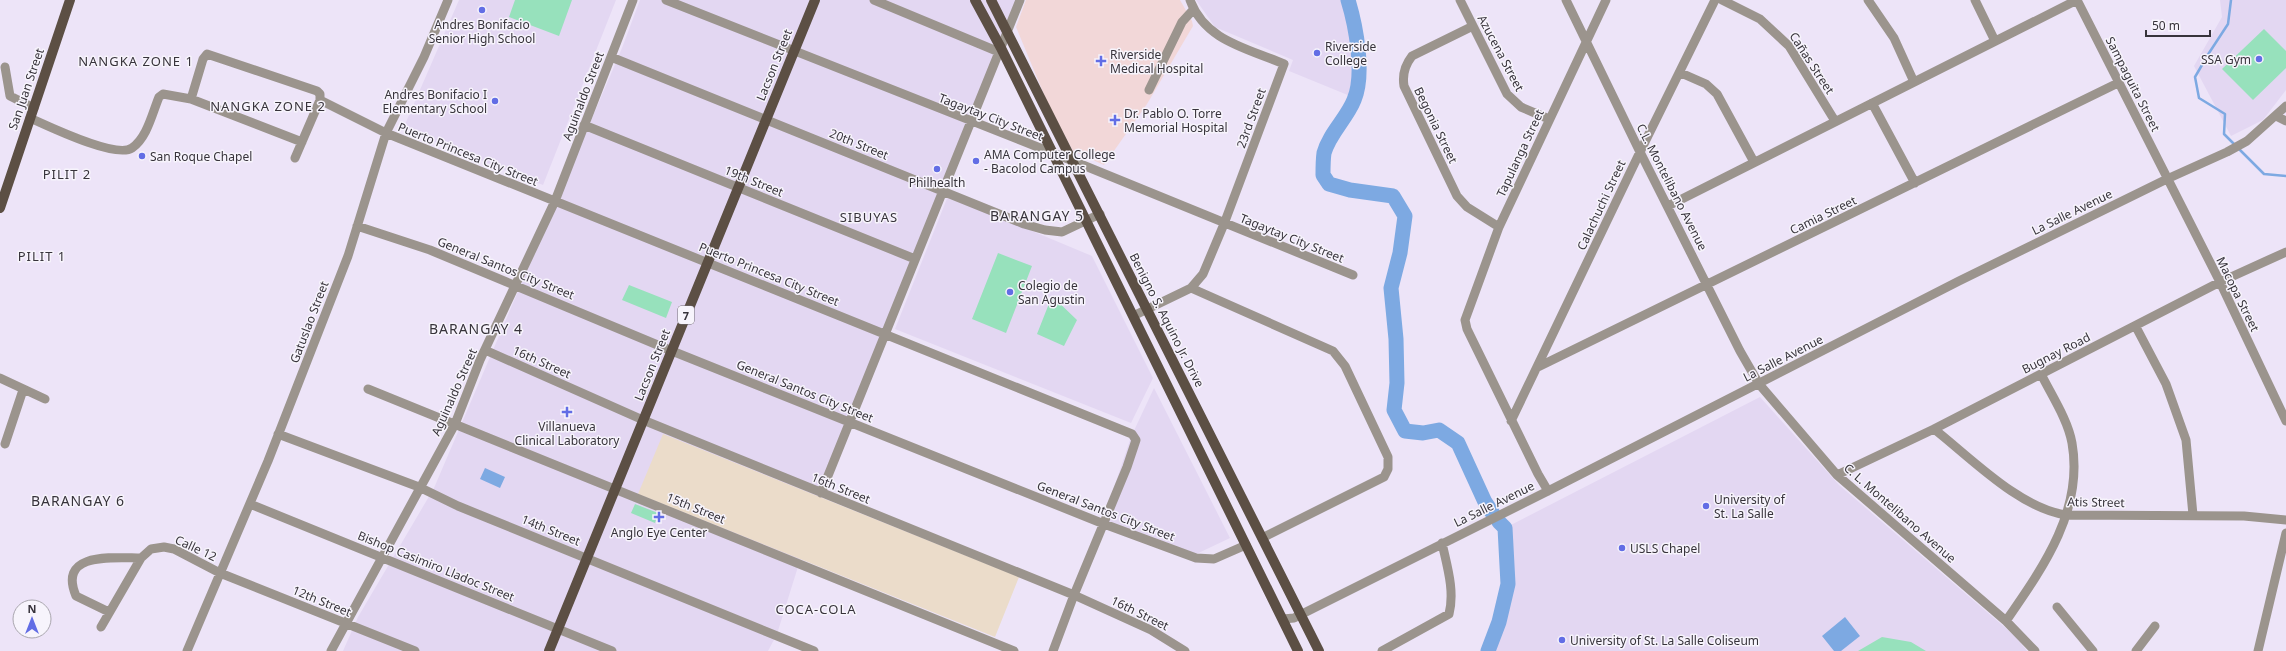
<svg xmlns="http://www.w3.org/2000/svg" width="2286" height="651" font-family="'Noto Sans',sans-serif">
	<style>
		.built { fill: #e3d7f2 }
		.industrial { fill: #ebdcca }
		.medical { fill: #f2d7d8 }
		.green { fill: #97e1bc }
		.water { fill: #7da9e2 }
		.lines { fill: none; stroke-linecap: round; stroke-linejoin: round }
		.stream { stroke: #7da9e2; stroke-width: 2.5 }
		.river { stroke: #7da9e2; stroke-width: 15 }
		.minor { stroke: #9b948d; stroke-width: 9 }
		.major { stroke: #5c4f44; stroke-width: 10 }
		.poi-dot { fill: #626de5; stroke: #f7f4fc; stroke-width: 1.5 }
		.labels { text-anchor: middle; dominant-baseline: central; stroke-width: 3; stroke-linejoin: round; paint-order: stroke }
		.shield { fill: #f7f4fc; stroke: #716d75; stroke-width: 1 }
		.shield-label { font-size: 11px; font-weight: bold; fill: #37333b }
		.poi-label { font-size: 12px; fill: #37333b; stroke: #f7f4fc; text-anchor: start }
		.street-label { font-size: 12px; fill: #37333b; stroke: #f7f4fc }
		.neighbourhood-label { font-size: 13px; letter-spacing: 1px; fill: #37333b; stroke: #f7f4fc }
		.quarter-label { font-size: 14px; letter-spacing: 1px; fill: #37333b; stroke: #f7f4fc }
	</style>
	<rect width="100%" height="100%" fill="#ede4f8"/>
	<path class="built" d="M459,0H616L543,185L403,129Z
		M640,0H1020L821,493L777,634L768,651H343L358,617L434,488L622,48Z
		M1196,0H1348L1352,13L1357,46L1359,77L1355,98L1289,71L1293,60L1215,27Z
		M2220,0H2286V90L2263,120L2231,136L2194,66L2222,17Z
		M948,196L1092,256L1153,378L1131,423L895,329Z
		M1154,388L1230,538L1190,557L1103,520L1131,437Z
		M1760,397L1839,485L2016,637L2027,651H1488L1499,622L1508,584L1505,528Z"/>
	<path class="industrial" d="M663,434L1019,577L995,637L638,494Z"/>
	<path class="medical" d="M1026,0H1180L1192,21L1193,26L1147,104L1104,165L1073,151L1048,104L1016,27Z"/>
	<path class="green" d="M515,0H572L559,36L509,17Z
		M2264,29L2286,51V68L2253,100L2222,69Z
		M998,253L1032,266L1006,333L972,319Z
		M629,285L672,302L666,318L622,300Z
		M1052,296L1077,320L1064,346L1037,334Z
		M635,504L658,513L655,523L631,513Z
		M1882,637L1911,642L1926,651H1858Z"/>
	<path class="water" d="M485,468L505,477L500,488L480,479Z
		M1845,617L1860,636L1841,651H1834L1822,636Z"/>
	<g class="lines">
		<path class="stream" d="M2231,0L2228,24L2209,53L2195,77L2199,98L2225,114L2224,134L2264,174L2286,176"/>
		<path class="river" d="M1348,0C1356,26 1365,74 1354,100C1347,118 1329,134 1324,153C1323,160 1323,168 1323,175L1329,184L1350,190L1393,196L1405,216L1400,253L1391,288L1396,339L1397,383L1394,410L1405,431L1423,433L1439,430L1458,443L1485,502L1493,514
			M1488,651L1499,622L1508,584L1505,528L1499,522"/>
		<path class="minor" d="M666,0L1073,161L1353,275
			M874,0L999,52
			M1460,0L1507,94L1521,107L1549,119
			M1566,0L1640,152L1740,351L1759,384L1837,475L2006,621L2035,651
			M1722,0L1760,19L1789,46L1835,121
			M1868,0L1894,38L1914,82
			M1975,0L1995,41
			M2077,0L2220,282L2286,421
			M1473,26L1412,56C1405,65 1402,74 1404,86L1457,196L1467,207L1499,227
			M611,57L1024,224L1045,230L1062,232L1100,214
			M5,67L10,96L34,108
			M1681,73L1706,84L1717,94L1754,162
			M1149,90L1182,22L1193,10
			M191,99L203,59L207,54L317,91L320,94V100L386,133L1132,434L1136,440L1127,467L1074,595L1053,651
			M1872,103L1915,183
			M2276,116L2286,121
			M30,118C48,126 116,159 132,148C147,138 152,114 159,97L163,94L191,99L302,142
			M584,125L915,259
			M295,158L320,100
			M1668,206L2077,0
			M357,226L430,250L672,351L1104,524L1196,558L1214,559L1246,545
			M1191,288L1333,351L1345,366L1388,457V469L1384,477L1262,538
			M1133,316L1191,288L1203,274L1224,224L1284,64C1247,48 1205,41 1190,0
			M2136,327L2166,384L2186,440L2193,515
			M485,350L643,420L1074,595L1151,630L1185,651
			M1538,367L2118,83
			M0,378L45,399
			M368,389L1014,651
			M1511,421L1640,152L1715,0
			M1934,429C1971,458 2019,508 2066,515L2244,516L2286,520
			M278,434L419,487L458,506L814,651
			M5,444L23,390
			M1837,475L1934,429L2220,282L2286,252
			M1548,491L1538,474L1467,329L1465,320L1499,227L1606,0
			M821,493L1020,0
			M250,504L612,651
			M2057,607L2093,651
			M109,612L76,596C57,551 115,558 141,558
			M1283,619L1294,618L1548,491L1959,281L2167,179L2227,152L2247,141L2286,106
			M2006,621C2042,569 2084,511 2072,443C2068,420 2052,396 2041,374
			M101,627L141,558L151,549L164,547L174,549L220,573L415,651
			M187,651L268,461L348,256L386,133L424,57L448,0
			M331,651L455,424L480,360L555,201L633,0
			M1382,651L1449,614C1455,591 1447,566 1442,543
			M2136,651L2155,626
			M2258,651L2286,533"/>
		<path class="major" d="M975,0L1001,48L1298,651
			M991,0L1319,651
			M0,208L70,0
			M549,651L815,0"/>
	</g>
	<g class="poi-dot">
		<circle cx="482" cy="10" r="4"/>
		<circle cx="1317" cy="53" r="4"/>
		<circle cx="2259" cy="59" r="4"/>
		<path d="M1099 55h4v4h4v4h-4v4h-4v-4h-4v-4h4z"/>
		<circle cx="495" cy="101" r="4"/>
		<path d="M1113 114h4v4h4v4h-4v4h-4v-4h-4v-4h4z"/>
		<circle cx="142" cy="156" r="4"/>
		<circle cx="976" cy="161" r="4"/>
		<circle cx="937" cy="169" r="4"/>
		<circle cx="1010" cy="292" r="4"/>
		<path d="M565 406h4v4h4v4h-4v4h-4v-4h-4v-4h4z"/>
		<circle cx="1706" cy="506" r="4"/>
		<path d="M657 511h4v4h4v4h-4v4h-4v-4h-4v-4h4z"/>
		<circle cx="1622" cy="548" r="4"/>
		<circle cx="1562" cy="640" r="4"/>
	</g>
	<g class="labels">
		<rect class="shield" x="678" y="306" width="16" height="18" rx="3"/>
		<g class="shield-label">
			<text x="686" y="315">7</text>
		</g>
		<g class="poi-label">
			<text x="482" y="24" text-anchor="middle">Andres Bonifacio<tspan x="482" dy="14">Senior High School</tspan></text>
			<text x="1325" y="46">Riverside<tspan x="1325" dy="14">College</tspan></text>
			<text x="1110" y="54">Riverside<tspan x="1110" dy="14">Medical Hospital</tspan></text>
			<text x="2251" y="59" text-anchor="end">SSA Gym</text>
			<text x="487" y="94" text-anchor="end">Andres Bonifacio I<tspan x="487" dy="14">Elementary School</tspan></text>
			<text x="1124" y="113">Dr. Pablo O. Torre<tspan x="1124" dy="14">Memorial Hospital</tspan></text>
			<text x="984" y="154">AMA Computer College<tspan x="984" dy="14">- Bacolod Campus</tspan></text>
			<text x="150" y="156">San Roque Chapel</text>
			<text x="937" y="182" text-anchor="middle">Philhealth</text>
			<text x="1018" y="285">Colegio de<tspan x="1018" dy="14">San Agustin</tspan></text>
			<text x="567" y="426" text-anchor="middle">Villanueva<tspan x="567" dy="14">Clinical Laboratory</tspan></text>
			<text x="1714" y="499">University of<tspan x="1714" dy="14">St. La Salle</tspan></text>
			<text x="659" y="532" text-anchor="middle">Anglo Eye Center</text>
			<text x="1630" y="548">USLS Chapel</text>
			<text x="1570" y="640">University of St. La Salle Coliseum</text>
		</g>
		<g class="street-label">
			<text transform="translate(1501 53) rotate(62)">Azucena Street</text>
			<text transform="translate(1812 63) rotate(57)">Cañas Street</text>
			<text transform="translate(774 65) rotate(-68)">Lacson Street</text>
			<text transform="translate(2133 84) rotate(63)">Sampaguita Street</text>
			<text transform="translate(26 89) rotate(-71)">San Juan Street</text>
			<text transform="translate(583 96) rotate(-69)">Aguinaldo Street</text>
			<text transform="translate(991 117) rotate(21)">Tagaytay City Street</text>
			<text transform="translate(1251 118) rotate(-70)">23rd Street</text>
			<text transform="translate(1436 125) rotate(64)">Begonia Street</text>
			<text transform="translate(859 144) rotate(22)">20th Street</text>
			<text transform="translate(1520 153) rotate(-65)">Tapulanga Street</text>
			<text transform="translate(468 154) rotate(22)">Puerto Princesa City Street</text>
			<text transform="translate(754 181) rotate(22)">19th Street</text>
			<text transform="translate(1672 187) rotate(63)">C.L. Montelibano Avenue</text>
			<text transform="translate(1601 205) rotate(-65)">Calachuchi Street</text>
			<text transform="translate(2072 212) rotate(-26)">La Salle Avenue</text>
			<text transform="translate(1823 215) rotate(-26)">Camia Street</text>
			<text transform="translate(1292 238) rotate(22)">Tagaytay City Street</text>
			<text transform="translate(506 268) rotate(22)">General Santos City Street</text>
			<text transform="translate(769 274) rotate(22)">Puerto Princesa City Street</text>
			<text transform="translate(2238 294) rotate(64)">Macopa Street</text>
			<text transform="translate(1167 320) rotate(63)">Benigno S. Aquino Jr. Drive</text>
			<text transform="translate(309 322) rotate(-69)">Gatuslao Street</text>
			<text transform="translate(2056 353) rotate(-27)">Bugnay Road</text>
			<text transform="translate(1783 358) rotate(-27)">La Salle Avenue</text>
			<text transform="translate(542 362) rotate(24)">16th Street</text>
			<text transform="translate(652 365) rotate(-68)">Lacson Street</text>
			<text transform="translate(805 391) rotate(22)">General Santos City Street</text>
			<text transform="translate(454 392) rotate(-66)">Aguinaldo Street</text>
			<text transform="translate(841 488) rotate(22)">16th Street</text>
			<text transform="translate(2096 502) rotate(1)">Atis Street</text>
			<text transform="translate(1494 504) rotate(-26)">La Salle Avenue</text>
			<text transform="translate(696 508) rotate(22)">15th Street</text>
			<text transform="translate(1106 511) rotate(21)">General Santos City Street</text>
			<text transform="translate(1900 513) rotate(41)">C. L. Montelibano Avenue</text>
			<text transform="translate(551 530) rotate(22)">14th Street</text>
			<text transform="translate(196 548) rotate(25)">Calle 12</text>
			<text transform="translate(436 566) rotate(22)">Bishop Casimiro Lladoc Street</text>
			<text transform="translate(322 601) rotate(22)">12th Street</text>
			<text transform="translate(1140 613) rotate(26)">16th Street</text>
		</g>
		<g class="neighbourhood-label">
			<text x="136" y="61">NANGKA ZONE 1</text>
			<text x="268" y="106">NANGKA ZONE 2</text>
			<text x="67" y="174">PILIT 2</text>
			<text x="869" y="217">SIBUYAS</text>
			<text x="42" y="256">PILIT 1</text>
			<text x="816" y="609">COCA-COLA</text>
		</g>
		<g class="quarter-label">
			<text x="1037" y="215">BARANGAY 5</text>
			<text x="476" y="328">BARANGAY 4</text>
			<text x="78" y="500">BARANGAY 6</text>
		</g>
	</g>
	<g transform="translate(32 619)"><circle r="19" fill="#f7f4fc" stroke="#aaa7af"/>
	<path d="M0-3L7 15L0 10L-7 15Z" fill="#626de5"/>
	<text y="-6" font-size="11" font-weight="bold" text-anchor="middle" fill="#37333b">N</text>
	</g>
	<path d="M2146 30v6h64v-6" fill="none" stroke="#37333b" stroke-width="2"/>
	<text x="2152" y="30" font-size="12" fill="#37333b" stroke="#f7f4fc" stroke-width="3" paint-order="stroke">50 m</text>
</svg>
